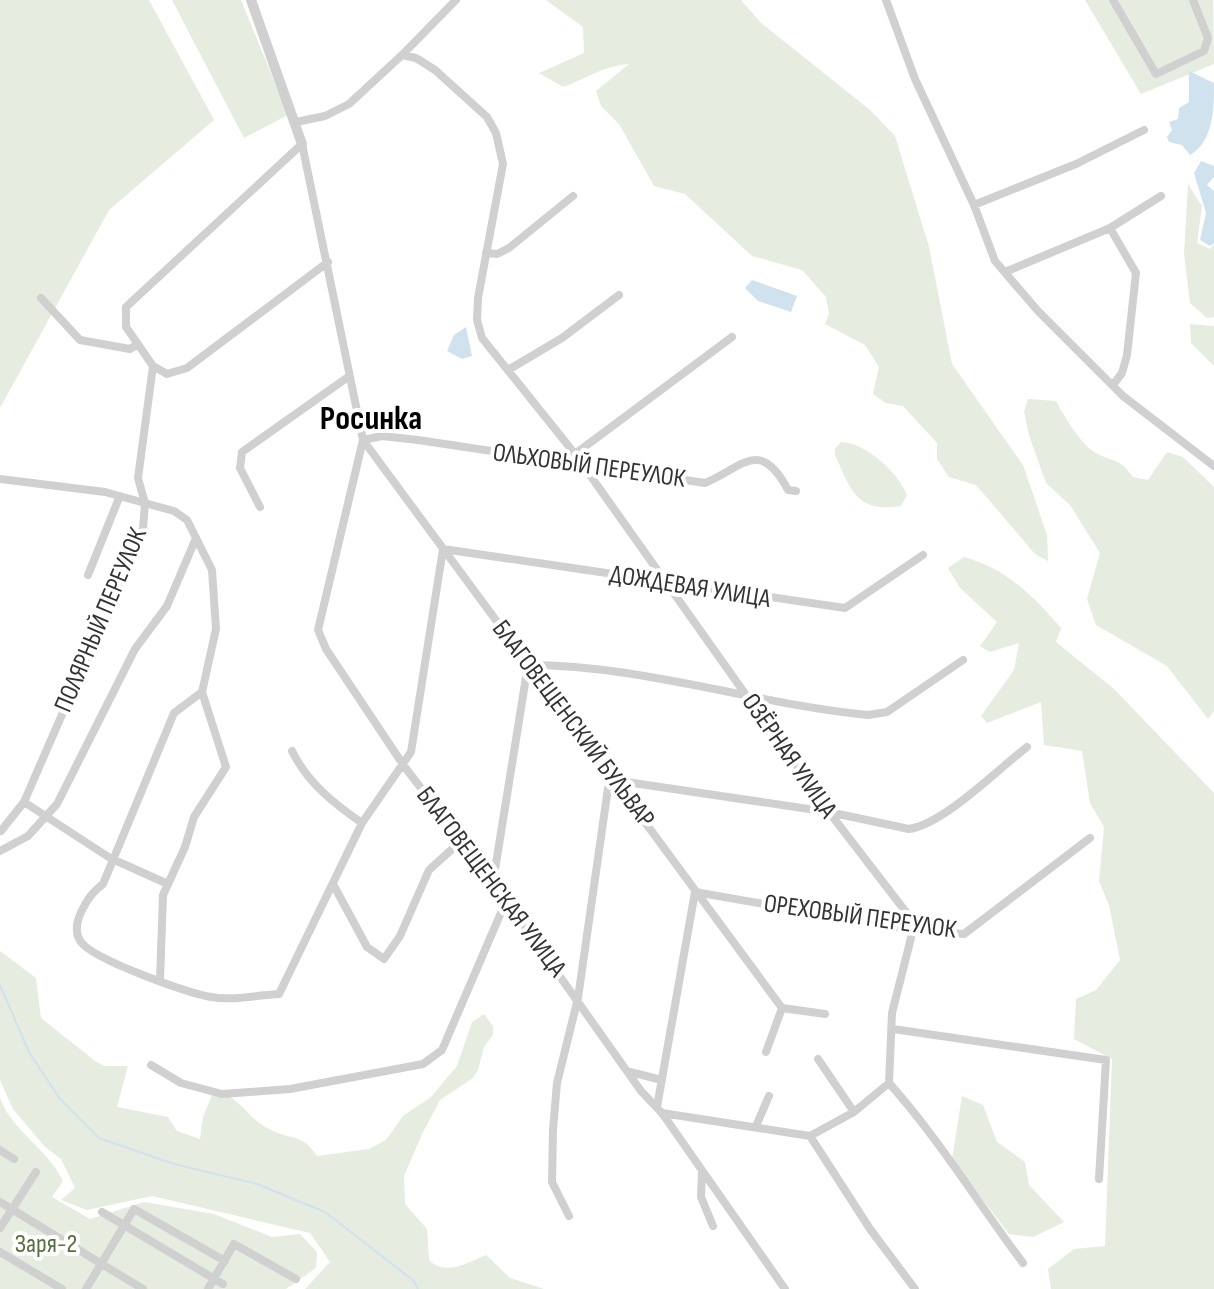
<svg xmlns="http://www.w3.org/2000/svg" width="1214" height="1289" font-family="'Sofia Sans Condensed',sans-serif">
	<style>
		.green { fill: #e6ecdf }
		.water { fill: #cfe2ee }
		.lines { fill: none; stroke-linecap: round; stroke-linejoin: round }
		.stream { stroke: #cfe2ee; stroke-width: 2 }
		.minor { stroke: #d0d0d0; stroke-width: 8 }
		.tertiary { stroke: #d0d0d0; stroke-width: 10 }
		.labels { text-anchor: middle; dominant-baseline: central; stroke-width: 8; stroke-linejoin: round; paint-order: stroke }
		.street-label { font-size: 26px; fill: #333; stroke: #fff }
		.park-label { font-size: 26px; fill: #56703f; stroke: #fff }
		.district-label { font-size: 34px; font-weight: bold; fill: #000; stroke: #fff }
	</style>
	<rect width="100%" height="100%" fill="#fff"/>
	<path class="green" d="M0,0H149L214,120L109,210L0,408Z
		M172,0H241L288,115L244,138Z
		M546,0H741L761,23L870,110L895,136L929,247L952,364L1023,465L1047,535L1048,561L1035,554L976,485L949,477L937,459V443L903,406L886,403L873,394L879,367L865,345L825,324L829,314L826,297L802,270L752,256L685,194L654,186L619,124L601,106L596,91L629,64C606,65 585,79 563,87L539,73L584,53L583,27Z
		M1085,0H1213L1214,64L1141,94Z
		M1188,184L1202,206L1197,243L1210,249L1214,244V317L1207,318L1190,303L1184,254Z
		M1190,324L1214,326V366L1191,343Z
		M1028,399L1056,401C1064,416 1081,445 1096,453C1114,463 1119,457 1133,477L1148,480L1167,452L1183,457L1214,487V711L1208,719L1167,666L1096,625L1087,599L1100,553L1070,505L1046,483L1029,435L1024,412Z
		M841,442C866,443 898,472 907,495L901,506C855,513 851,489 835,455V449Z
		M964,557C1007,569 1033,596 1061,628L1056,642L1114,689L1214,793V1289H1051L1048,1269L1074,1249L1105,1246L1112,1059L1074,1039L1076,999L1096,990L1120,960L1109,905L1099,881L1104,827L1090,803L1082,751L1044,745L1041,702L987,723L981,716L1014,670L1019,643L990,652L980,646L997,622L960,588L948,568Z
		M0,951L36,978L41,1018L95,1061L104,1066H128L117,1107L168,1117L177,1131L200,1139L203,1117L214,1090C244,1099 244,1116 269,1129C291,1141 301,1132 317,1156L369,1149L386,1140L403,1116L431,1097L457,1066L472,1022L484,1014L493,1026V1035L484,1047L478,1070L473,1078L440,1100L422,1134L404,1176L405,1204L427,1229L429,1260C446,1277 468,1262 486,1255L510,1278L544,1289H305L330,1262L310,1233L152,1196L87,1210L61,1200L75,1188L61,1159L45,1147L13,1109L0,1080Z
		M962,1096L983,1105L997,1142L1025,1162L1029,1185L1064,1222L1033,1237L1009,1234L952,1159Z
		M0,1098C12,1131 48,1149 63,1181L52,1197L90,1219L144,1202L214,1214L272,1237L300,1234L317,1252L316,1268L286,1289H0Z"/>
	<path class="water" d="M1189,71L1214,83C1214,108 1214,141 1190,155L1182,145L1169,142L1167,137L1172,130L1169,122L1178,119L1179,108L1189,102Z
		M1201,161L1214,166V177L1207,185L1214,191V243L1210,246L1200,240L1206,213L1194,173Z
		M752,280L797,296L791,312L758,301L745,288Z
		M466,327L472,356L462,359L447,351L454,335Z"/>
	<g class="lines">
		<path class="stream" d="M0,985L29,1052L60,1099L99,1138L174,1164L257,1184L325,1212L414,1281L418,1289"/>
		<path class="minor" d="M886,0L915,79L974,205L995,261L1038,311L1123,396L1214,466
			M1113,0L1156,74L1204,51L1208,38L1193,0
			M402,55L456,0
			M296,122L325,116L349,104L402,55L416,58L435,70L487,117L496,133L503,164L478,298L477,320L482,338L575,454L829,812L909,916L913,930L892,1013L889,1083
			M302,144L363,440L782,1008
			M974,205L1076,164L1144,130
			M1110,228L1136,273L1127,355L1122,373L1113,385
			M486,253L497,254L509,248L573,196
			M1005,272L1110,228L1161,196
			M41,298L80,340L130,349L138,344
			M153,366L167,374L187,368L328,262
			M508,370L562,338L619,295
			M363,440L318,630L326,649L404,766L493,882L641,1091L662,1113L785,1289
			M363,440L382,436L418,440L705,483C743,467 760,437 788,490L796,491
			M575,454L732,337
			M0,479L105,492L174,511L187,520L212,570L216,629L202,692L226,767L194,817L185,847L163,895L160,980
			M260,507L240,468L242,452L348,377
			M88,575L119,498
			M202,692L174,713L103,884C89,894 68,925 81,942C94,960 188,993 211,997C233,1001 257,995 279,994L362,823L411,752L443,549L845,608L923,555
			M292,751C308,783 333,803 362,823
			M1,831L24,802
			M0,851L28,836L57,804L135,649L167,606L196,538
			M493,882L528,665C642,665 755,704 868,715L887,712L963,660
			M168,884L110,858L24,802L143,528L145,503L138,478L153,366L126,327V307L302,144
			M333,884L367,947L384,959L400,936L429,870L461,841
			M782,1008L825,1014
			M893,1029L1106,1060L1099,1179
			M766,1052L782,1008
			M818,1059L854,1112
			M151,1065L181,1083L222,1094L290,1089L423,1064L442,1050L506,901
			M630,1072L662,1080
			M889,1083C939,1139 978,1203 1023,1263
			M657,1107L695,892L913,930L964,934L1090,838
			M662,1113L810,1136L854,1112L889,1083
			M756,1126L769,1096
			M810,1136L870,1229L915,1289
			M0,1150L14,1159
			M702,1173L701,1197L713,1226
			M0,1202L143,1289
			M102,1212L223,1284
			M569,1216L552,1182L553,1130L557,1083L578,998L608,788L613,780L829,812L909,829C944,824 998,769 1027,747
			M0,1228L36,1172
			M0,1252L62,1289
			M86,1289L134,1209L225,1261
			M208,1289L234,1244L296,1279"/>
		<path class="tertiary" d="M251,0L302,144"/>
	</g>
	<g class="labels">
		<g class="street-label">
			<text transform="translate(589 466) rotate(8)">ОЛЬХОВЫЙ ПЕРЕУЛОК</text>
			<text transform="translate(690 587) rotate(9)">ДОЖДЕВАЯ УЛИЦА</text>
			<text transform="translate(101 620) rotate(-67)">ПОЛЯРНЫЙ ПЕРЕУЛОК</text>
			<text transform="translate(573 724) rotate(53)">БЛАГОВЕЩЕНСКИЙ БУЛЬВАР</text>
			<text transform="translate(789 756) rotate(55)">ОЗЁРНАЯ УЛИЦА</text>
			<text transform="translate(491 882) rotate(53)">БЛАГОВЕЩЕНСКАЯ УЛИЦА</text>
			<text transform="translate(860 917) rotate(8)">ОРЕХОВЫЙ ПЕРЕУЛОК</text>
		</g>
		<g class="park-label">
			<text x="46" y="1244">Заря-2</text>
		</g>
		<g class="district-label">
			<text x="371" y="418">Росинка</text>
		</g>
	</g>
</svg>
